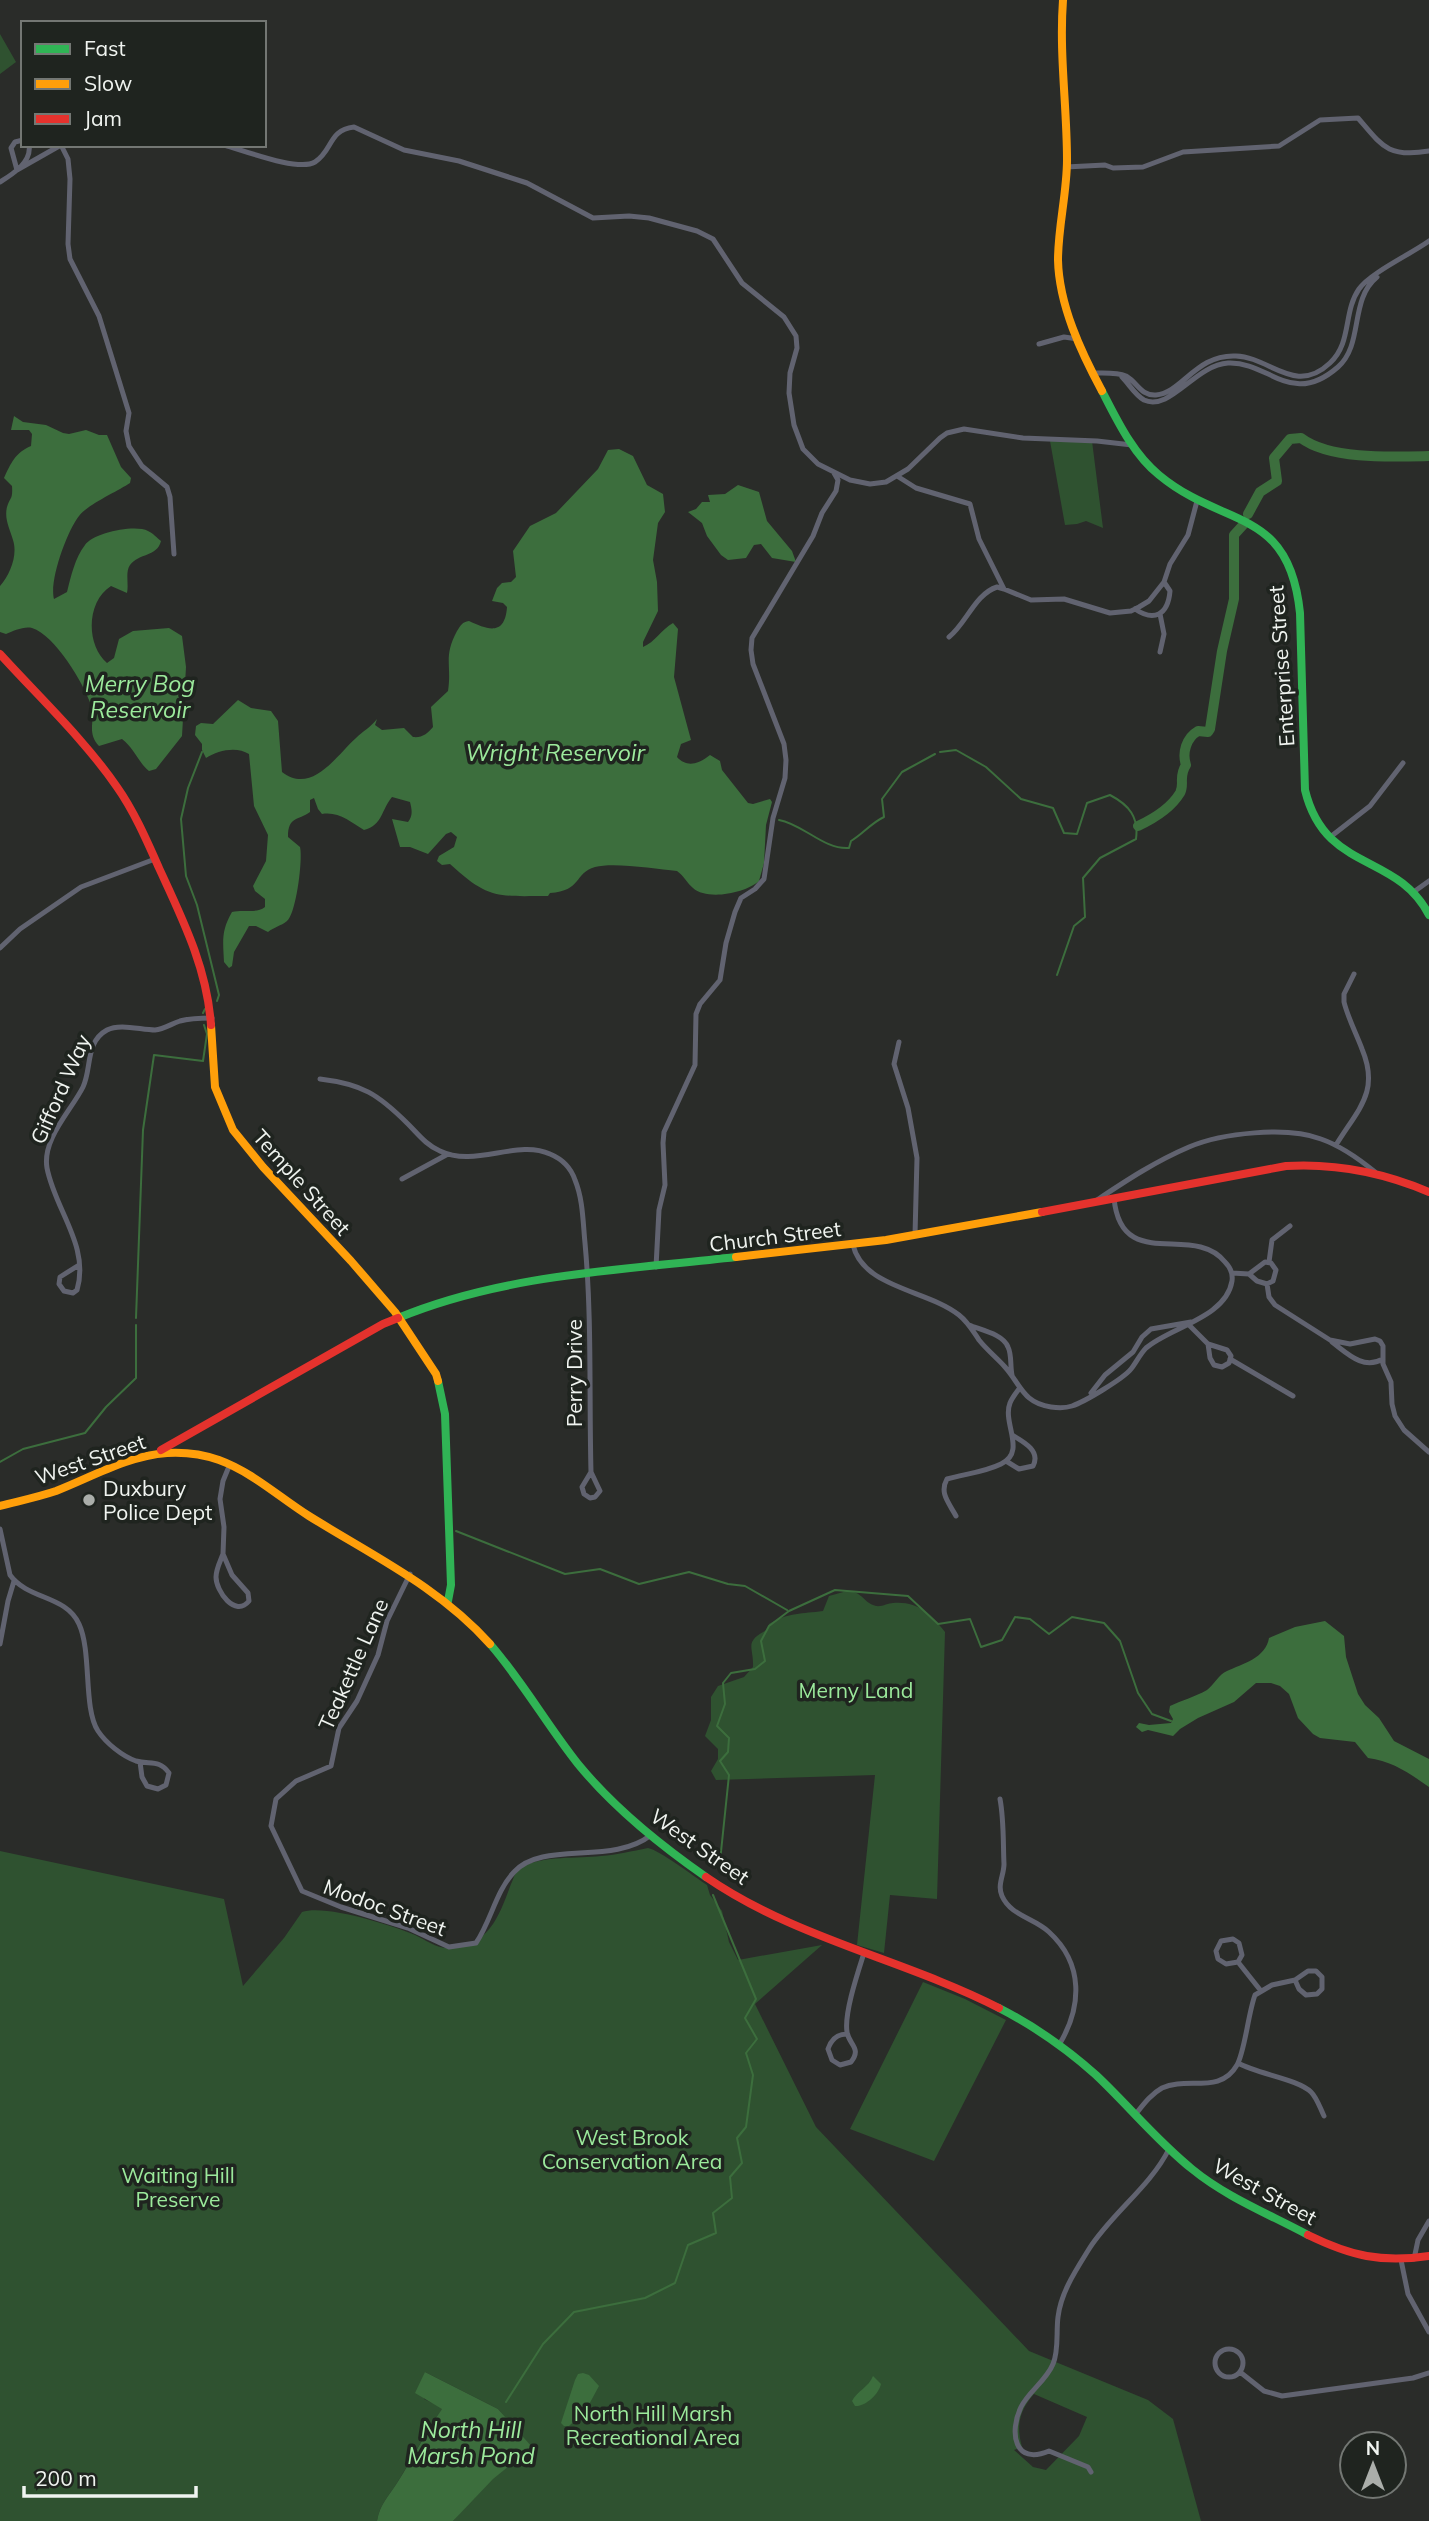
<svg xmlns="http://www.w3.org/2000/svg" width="1429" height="2521" font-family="Mulish,sans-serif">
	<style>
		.green { fill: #2f5230; fill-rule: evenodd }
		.water { fill: #3c6e3d }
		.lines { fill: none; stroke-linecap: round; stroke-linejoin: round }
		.stream { stroke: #3c6e3d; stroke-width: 2 }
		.river { stroke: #3c6e3d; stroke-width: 10 }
		.street { stroke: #616370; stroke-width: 5 }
		.fast { stroke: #30b455; stroke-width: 8 }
		.slow { stroke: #ff9f0a; stroke-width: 8 }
		.jam { stroke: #e5322d; stroke-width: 8 }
		.poi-dot { fill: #abaeaa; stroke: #1f241f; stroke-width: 2.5 }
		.labels { text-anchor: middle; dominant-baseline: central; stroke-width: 7; stroke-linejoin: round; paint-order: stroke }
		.street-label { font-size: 21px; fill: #f0f4f0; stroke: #1f241f }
		.poi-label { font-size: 21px; fill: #f0f4f0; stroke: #1f241f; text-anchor: start }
		.park-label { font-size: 21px; fill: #9be99b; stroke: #1f241f }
		.water-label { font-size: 23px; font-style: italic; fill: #9cea9c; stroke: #1f241f }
	</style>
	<rect width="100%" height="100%" fill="#2a2c29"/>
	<path class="green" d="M0,34L16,62L0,74Z
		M1050,441H1092L1103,528L1086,521L1077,524L1065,525Z
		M847,1591C864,1592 863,1603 876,1606C882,1607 888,1603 893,1603C918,1601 931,1614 945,1632L937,1899L890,1895L884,1953L857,1945L875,1775L716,1780L711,1771L718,1759V1749L705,1736L711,1720V1697L718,1686L744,1677L753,1667C754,1647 743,1642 767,1630L769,1624C789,1612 802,1614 823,1611L829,1596Z
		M648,1848C659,1850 695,1877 707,1885L710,1895L722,1911L729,1942L738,1960L822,1945L755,2004L816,2127L1029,2351L1148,2400L1173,2419L1201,2521H453C473,2498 506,2462 532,2448L498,2409L425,2372L424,2399L443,2408C425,2432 413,2458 397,2483C388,2497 380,2504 377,2521H0V1851L224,1899L243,1986L284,1938L302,1912C325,1904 391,1925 415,1935C426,1940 437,1949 450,1948C489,1946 499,1916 511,1884C514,1878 515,1870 522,1867C544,1855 577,1859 601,1856C617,1855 632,1851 648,1848ZM1034,2394L1087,2417L1079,2436L1046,2470L1033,2467L1014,2450L1022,2447C1016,2426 1019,2411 1034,2394Z
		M923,1982L965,1999L1006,2020L934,2161L850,2129Z"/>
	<path class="water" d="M14,416L23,422L46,425L63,433L69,434L86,430L99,435H107L121,467L131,478L130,483C118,491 87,505 79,516C67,531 49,581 54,599L67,592C71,576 75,558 85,545C93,533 135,524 148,531C153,533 157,538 161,541C157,557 139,553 130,565C125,572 129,584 127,593L111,586C86,602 86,645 107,663L114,658L119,639L133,631L169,628L182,636L186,667L182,736L156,769L149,771C138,762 134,748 122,739L99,746C86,732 96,721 91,705C84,684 55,635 32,628C24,626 13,631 6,634L0,632V586C10,575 18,555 13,540C10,529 4,519 7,507C10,497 13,500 12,486L4,478C11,463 15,453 31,446L32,434L29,430H11Z
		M619,449L633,456L647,485L663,494L665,512L658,523L653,560L657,582L658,611L643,642V647C655,642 661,630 673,623L678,629L674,677L691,740L681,744L677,757C687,768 699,764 710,755L720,761L722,770L748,803L753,804L770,799L772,802L766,825L764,863L759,881C746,893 707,901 693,888C687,883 684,876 677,871C656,869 614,862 595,867C574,873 582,891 550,893L548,896C498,896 489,900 450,864L442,865L437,861L439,856L454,847L457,837L451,832L446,834L428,854L410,847H400L392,819L408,822C413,816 412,810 410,802L392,797C381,810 383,825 364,830C351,822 338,811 322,814L318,809L314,798L310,800V812C298,821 288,816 288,837L300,847C303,860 296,914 287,921C281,926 274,927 268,932L256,926H249L234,952L232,966L229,968L224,962C223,941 221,931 232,912C244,909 256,914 265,907V899L255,891L253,886L266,861L268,835L254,806L249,754C237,746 218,750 206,758L202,750V744L195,735L196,726L201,723L213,724L238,700L251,708L271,711L278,721L282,772C312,795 336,756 356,738C363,731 371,727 377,719L375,725L382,730L404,728L413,737C422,738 427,734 433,727L431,707L448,691C452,665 443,657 457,631C461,625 462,622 469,621C488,630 505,636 507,607L503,603L492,601L497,588L502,583L511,582L516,577L513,551L530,526L556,513L598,469L608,450Z
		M738,485L759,492L767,521L792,551L796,562L772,558L761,544L754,545L746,558L728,560L721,555L707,536L702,523L688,512L696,509L702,502H710L708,495L725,494Z
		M1325,1621L1344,1636L1346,1657L1358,1694L1365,1705L1379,1718L1394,1741L1429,1759V1787C1409,1773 1392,1761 1368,1758L1355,1742L1320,1738L1313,1734L1298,1718L1289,1694L1280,1686L1271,1683H1256L1234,1702L1198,1718L1180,1729L1173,1736L1148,1730L1142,1732L1136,1727L1139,1723L1149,1725L1171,1723L1173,1719L1169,1712L1170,1706C1182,1700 1195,1697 1207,1690C1214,1685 1219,1674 1227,1671C1242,1664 1266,1658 1269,1638L1295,1627Z
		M425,2372L498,2409L533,2448L521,2454L520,2464L509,2466L493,2479L453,2521H377C380,2504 388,2497 397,2483C413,2458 425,2433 442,2409L415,2393Z
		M583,2373L589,2375L599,2386L586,2410L569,2426H564L561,2423L575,2380L578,2374Z
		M873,2376L881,2384C879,2394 865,2407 855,2406L852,2401C857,2391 869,2387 873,2376Z"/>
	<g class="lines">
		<path class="stream" d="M202,752L188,788L181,819L186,876L197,905L219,995L217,1001
			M940,752L956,750L986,767L1021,799L1053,808L1064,833L1077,834L1087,803L1110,795C1129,805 1139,817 1136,839L1100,858L1083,878L1085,917L1074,926L1057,975
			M779,820C803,824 824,850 849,848L851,841C863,834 871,823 884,817L882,799L902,772L935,754
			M203,1013L205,1009
			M136,1318L143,1130L154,1055L203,1061L207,1034L204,1025
			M0,1462L23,1449L85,1433L106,1407L136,1378V1325
			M456,1531L565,1574L600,1569L639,1584L689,1572L728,1584L745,1586L787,1610
			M719,1871L729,1775L720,1761L728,1752L729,1738L717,1726L725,1704L723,1683L731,1673L755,1669L765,1661L761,1641L769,1626L789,1611L835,1590L908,1596L938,1624L970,1619L981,1647L1002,1640L1015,1617L1030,1619L1049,1634L1072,1617L1104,1623L1120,1641L1138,1693L1152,1714L1171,1721
			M506,2402L543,2344L574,2312L645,2298L675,2283L688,2245L716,2233L713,2213L732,2198L730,2177L742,2163L737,2138L746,2127L753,2075L746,2053L757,2039L745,2018L756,1999L713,1895"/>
		<path class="river" d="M1248,514L1260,492L1277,481L1274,458L1290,439L1301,438C1330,460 1393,457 1429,456
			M1138,826C1153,819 1171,808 1180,793C1185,784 1178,777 1186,765C1182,753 1186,738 1198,731L1208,732L1210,729L1222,651L1234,599V535L1244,524"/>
		<path class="street" d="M61,145L68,159L70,179L68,244L70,259L99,316L129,413L126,431L129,446L142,466L167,487L170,497L174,554
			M224,145C243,150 298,172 315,162C333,151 328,130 354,127L404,150L459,161L527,183L593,218L629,216L649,218L697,231L713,239L742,283L784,317L796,336L797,348L790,373L789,393L794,425L803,449L818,464L850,480L870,484L886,482L908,469L940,438L947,433L964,429L1023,438L1097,441L1132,445
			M1066,167L1105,165L1113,168L1143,167L1183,152L1279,146L1320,120L1358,118C1382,146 1388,158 1429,151
			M17,170L61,145
			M17,170L11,148L15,142L23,140
			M0,182C13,174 32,162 29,145
			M1039,344L1064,337L1078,339
			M1094,373C1104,373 1117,372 1126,376C1138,383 1141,396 1156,395C1182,393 1196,354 1236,356C1270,357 1295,396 1330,363C1352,343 1343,312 1359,289C1370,273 1411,254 1429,241
			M1122,377C1129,384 1135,395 1144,400C1170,412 1195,365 1228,363C1269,361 1291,408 1338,367C1364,344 1349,300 1377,277
			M897,476L916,488L970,504L979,539L1004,589L997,587C975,594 966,624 949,637
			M1004,589L1031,600L1064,599L1110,613L1131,611L1139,607L1149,601L1164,582L1170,564L1188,535L1197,501
			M1135,609C1154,622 1168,615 1170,591L1164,582
			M1160,614L1164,634L1160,652
			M1329,838L1370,806L1403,763
			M1415,891L1429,881
			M0,948L20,929L81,887L155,859
			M899,1042L894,1064L908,1108L917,1158L915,1235
			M320,1079C362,1084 378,1094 408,1124C418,1134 426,1145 440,1151C475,1168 517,1139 550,1154C562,1159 571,1168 575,1180C583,1199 583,1223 585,1243C592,1319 589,1396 591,1472
			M1336,1145C1358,1109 1380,1092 1362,1049C1356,1033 1348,1018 1344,1002V994L1354,974
			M402,1179L448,1154
			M1097,1200C1127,1180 1156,1161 1189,1147C1222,1133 1287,1126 1321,1139C1341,1146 1358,1158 1375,1172
			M853,1245C863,1288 928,1290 959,1315C968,1322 973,1331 979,1340C987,1350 997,1358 1005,1367C1021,1385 1023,1403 1051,1407C1058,1408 1066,1408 1072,1406C1084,1402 1123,1379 1131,1369C1136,1363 1140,1354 1146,1348C1170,1327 1226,1318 1232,1281C1233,1274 1230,1267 1225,1262C1193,1222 1121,1274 1114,1198
			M1269,1262L1272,1240L1290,1226
			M79,1265L60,1277L59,1284L64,1291L73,1293L77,1290C90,1246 55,1210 47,1168C42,1139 71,1111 83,1087C92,1068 85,1042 107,1030C120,1023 141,1030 155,1030C164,1029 171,1024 180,1021C190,1018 201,1018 212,1018
			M656,1267L659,1210L665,1185L663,1143L664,1132L695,1065L696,1014L700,1004L720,980L726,943L735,912L741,898L755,889L764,879L773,818L785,778L786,760L784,744L753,664L751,650L752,638L813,536L822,513L836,491L838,480L834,473
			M1232,1273L1249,1274L1257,1281L1267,1284L1273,1281L1276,1270L1271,1263L1265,1262L1249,1274
			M1267,1284L1269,1297L1275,1305L1330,1340L1350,1344L1375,1339L1380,1341L1383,1346V1364L1391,1382L1392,1404L1395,1416L1404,1430L1429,1452
			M969,1325C981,1330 1003,1334 1008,1347C1012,1355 1010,1366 1012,1375
			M1189,1325L1208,1344
			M1332,1342C1348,1354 1363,1370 1383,1359
			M1208,1344L1227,1350L1231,1356L1229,1363L1222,1367L1214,1365L1210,1358Z
			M1230,1359L1293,1396
			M1091,1393L1105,1375L1133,1352L1142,1337L1151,1329L1191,1322
			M1006,1461L1019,1469L1033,1466C1041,1451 1024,1442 1012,1435
			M591,1472L600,1491L595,1497L590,1498L584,1494L582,1487Z
			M956,1516C949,1503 939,1493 947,1479C965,1474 985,1472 1001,1464C1027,1452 1002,1423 1010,1403C1012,1398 1016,1393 1019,1389
			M0,1529L10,1575C28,1600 66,1595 79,1624C92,1652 83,1708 98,1731C106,1743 122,1756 136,1761C150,1765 159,1759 169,1773L166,1785L158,1789L147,1786L142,1777L140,1762
			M223,1554C220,1562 216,1569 216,1577C216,1591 235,1618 249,1601L248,1593L232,1575L223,1554L224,1527L220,1499L223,1481L230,1464
			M410,1574L387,1621L378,1655L357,1701L339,1728L331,1766L296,1781L276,1799L271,1826L302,1891L341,1907L408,1928L449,1947L476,1943C491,1921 496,1891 514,1872C543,1840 612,1866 651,1835
			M0,1644L8,1601L14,1581
			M1000,1799C1004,1820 1003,1843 1004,1864C1004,1875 997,1885 1002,1896C1011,1916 1034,1918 1049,1932C1084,1964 1082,2007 1059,2045
			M1238,1962L1242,1955L1239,1943L1233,1939L1221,1941L1216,1951L1218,1959L1226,1964L1238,1962L1261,1991
			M847,2034C837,2034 831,2040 828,2049L832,2060L840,2065L851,2062C862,2048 849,2045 847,2032C844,2013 858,1972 864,1953
			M1238,2063C1257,2074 1298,2079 1311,2092C1317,2098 1320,2108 1324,2116
			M1135,2115C1143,2105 1151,2094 1162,2088C1187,2076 1220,2095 1237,2065C1245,2051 1248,2014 1255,1995L1272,1985L1295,1980L1299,1989L1306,1995L1317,1994L1322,1989V1977L1316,1971H1308L1295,1980
			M1414,2259L1418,2240L1429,2221
			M1401,2260L1408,2294L1429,2332
			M1215 2363a14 14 0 1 1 28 0a14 14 0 1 1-28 0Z
			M1240,2372L1264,2391L1282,2396L1413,2378L1429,2373
			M1091,2472L1088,2467L1049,2451C1014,2466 1009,2432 1021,2407C1029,2391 1046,2381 1053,2364C1059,2350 1056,2332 1058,2317C1061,2292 1076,2270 1089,2249C1112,2213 1150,2187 1169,2149"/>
		<path class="fast" d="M1102,391C1117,420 1133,454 1159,475C1224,529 1289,506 1300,613L1305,790C1325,873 1397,852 1429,915
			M398,1318C504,1274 623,1270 736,1257
			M438,1381L445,1414L451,1585L448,1601
			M490,1644C523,1682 547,1725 578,1764C614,1808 660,1845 706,1877
			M999,2008C1034,2026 1067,2049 1096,2075C1129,2106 1157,2141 1192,2169C1226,2197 1269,2214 1308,2235"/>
		<path class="slow" d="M1063,0C1059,54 1067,106 1067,160C1067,193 1058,227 1058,260C1059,305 1081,352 1102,391
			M211,1025L215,1087L233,1130L263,1167L351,1261L395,1312L436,1374L438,1381
			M736,1257L886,1240L1042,1212
			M0,1506C19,1501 38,1497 56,1491C92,1477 127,1456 167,1453C184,1452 202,1454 219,1460C252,1472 279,1497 309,1516C373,1556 439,1587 490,1644"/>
		<path class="jam" d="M0,654C39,697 84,739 117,787C134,811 147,841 159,868C183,920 207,968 211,1025
			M1042,1212L1286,1166C1337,1163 1382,1172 1429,1192
			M161,1450L383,1324L398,1318
			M706,1877C796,1939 903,1959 999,2008
			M1308,2235C1351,2256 1381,2263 1429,2256"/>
	</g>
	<circle class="poi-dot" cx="89" cy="1500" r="7"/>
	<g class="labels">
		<g class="street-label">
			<text transform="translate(1281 666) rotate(-94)">Enterprise Street</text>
			<text transform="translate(60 1089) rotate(-66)">Gifford Way</text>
			<text transform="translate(302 1182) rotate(48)">Temple Street</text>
			<text transform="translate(775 1236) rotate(-7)">Church Street</text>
			<text transform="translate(574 1373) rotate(-90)">Perry Drive</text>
			<text transform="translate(90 1459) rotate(-19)">West Street</text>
			<text transform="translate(353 1664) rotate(-66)">Teakettle Lane</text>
			<text transform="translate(700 1846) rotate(35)">West Street</text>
			<text transform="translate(385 1907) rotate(20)">Modoc Street</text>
			<text transform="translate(1265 2191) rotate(29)">West Street</text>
		</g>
		<g class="poi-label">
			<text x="103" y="1488">Duxbury<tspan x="103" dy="24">Police Dept</tspan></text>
		</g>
		<g class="park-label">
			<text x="856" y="1690">Merny Land</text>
			<text x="632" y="2137">West Brook<tspan x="632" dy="24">Conservation Area</tspan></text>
			<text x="178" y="2175">Waiting Hill<tspan x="178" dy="24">Preserve</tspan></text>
			<text x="653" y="2413">North Hill Marsh<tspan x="653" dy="24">Recreational Area</tspan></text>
		</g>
		<g class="water-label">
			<text x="140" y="683">Merry Bog<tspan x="140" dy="26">Reservoir</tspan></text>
			<text x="555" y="752">Wright Reservoir</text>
			<text x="471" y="2429">North Hill<tspan x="471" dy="26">Marsh Pond</tspan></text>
		</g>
	</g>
	<rect x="21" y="21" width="245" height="126" fill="#1f241f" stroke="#737773" stroke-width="2"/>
	<rect x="35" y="44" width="35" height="10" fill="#30b455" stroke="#737773" stroke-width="2"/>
	<text x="84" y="56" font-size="21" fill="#f0f4f0">Fast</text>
	<rect x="35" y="79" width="35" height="10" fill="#ff9f0a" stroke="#737773" stroke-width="2"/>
	<text x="84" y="91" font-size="21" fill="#f0f4f0">Slow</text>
	<rect x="35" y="114" width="35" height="10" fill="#e5322d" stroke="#737773" stroke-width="2"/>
	<text x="84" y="126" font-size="21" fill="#f0f4f0">Jam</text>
	<g transform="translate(1373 2465)"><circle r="33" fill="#1f241f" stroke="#737773" stroke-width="2"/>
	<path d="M0-5L12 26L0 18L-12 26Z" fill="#abaeaa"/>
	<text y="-10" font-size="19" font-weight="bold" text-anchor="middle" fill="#f0f4f0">N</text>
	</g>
	<path d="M24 2486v10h172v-10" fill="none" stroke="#f0f4f0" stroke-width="3.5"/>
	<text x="35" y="2486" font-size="21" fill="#f0f4f0" stroke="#1f241f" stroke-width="5" paint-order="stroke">200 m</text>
</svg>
